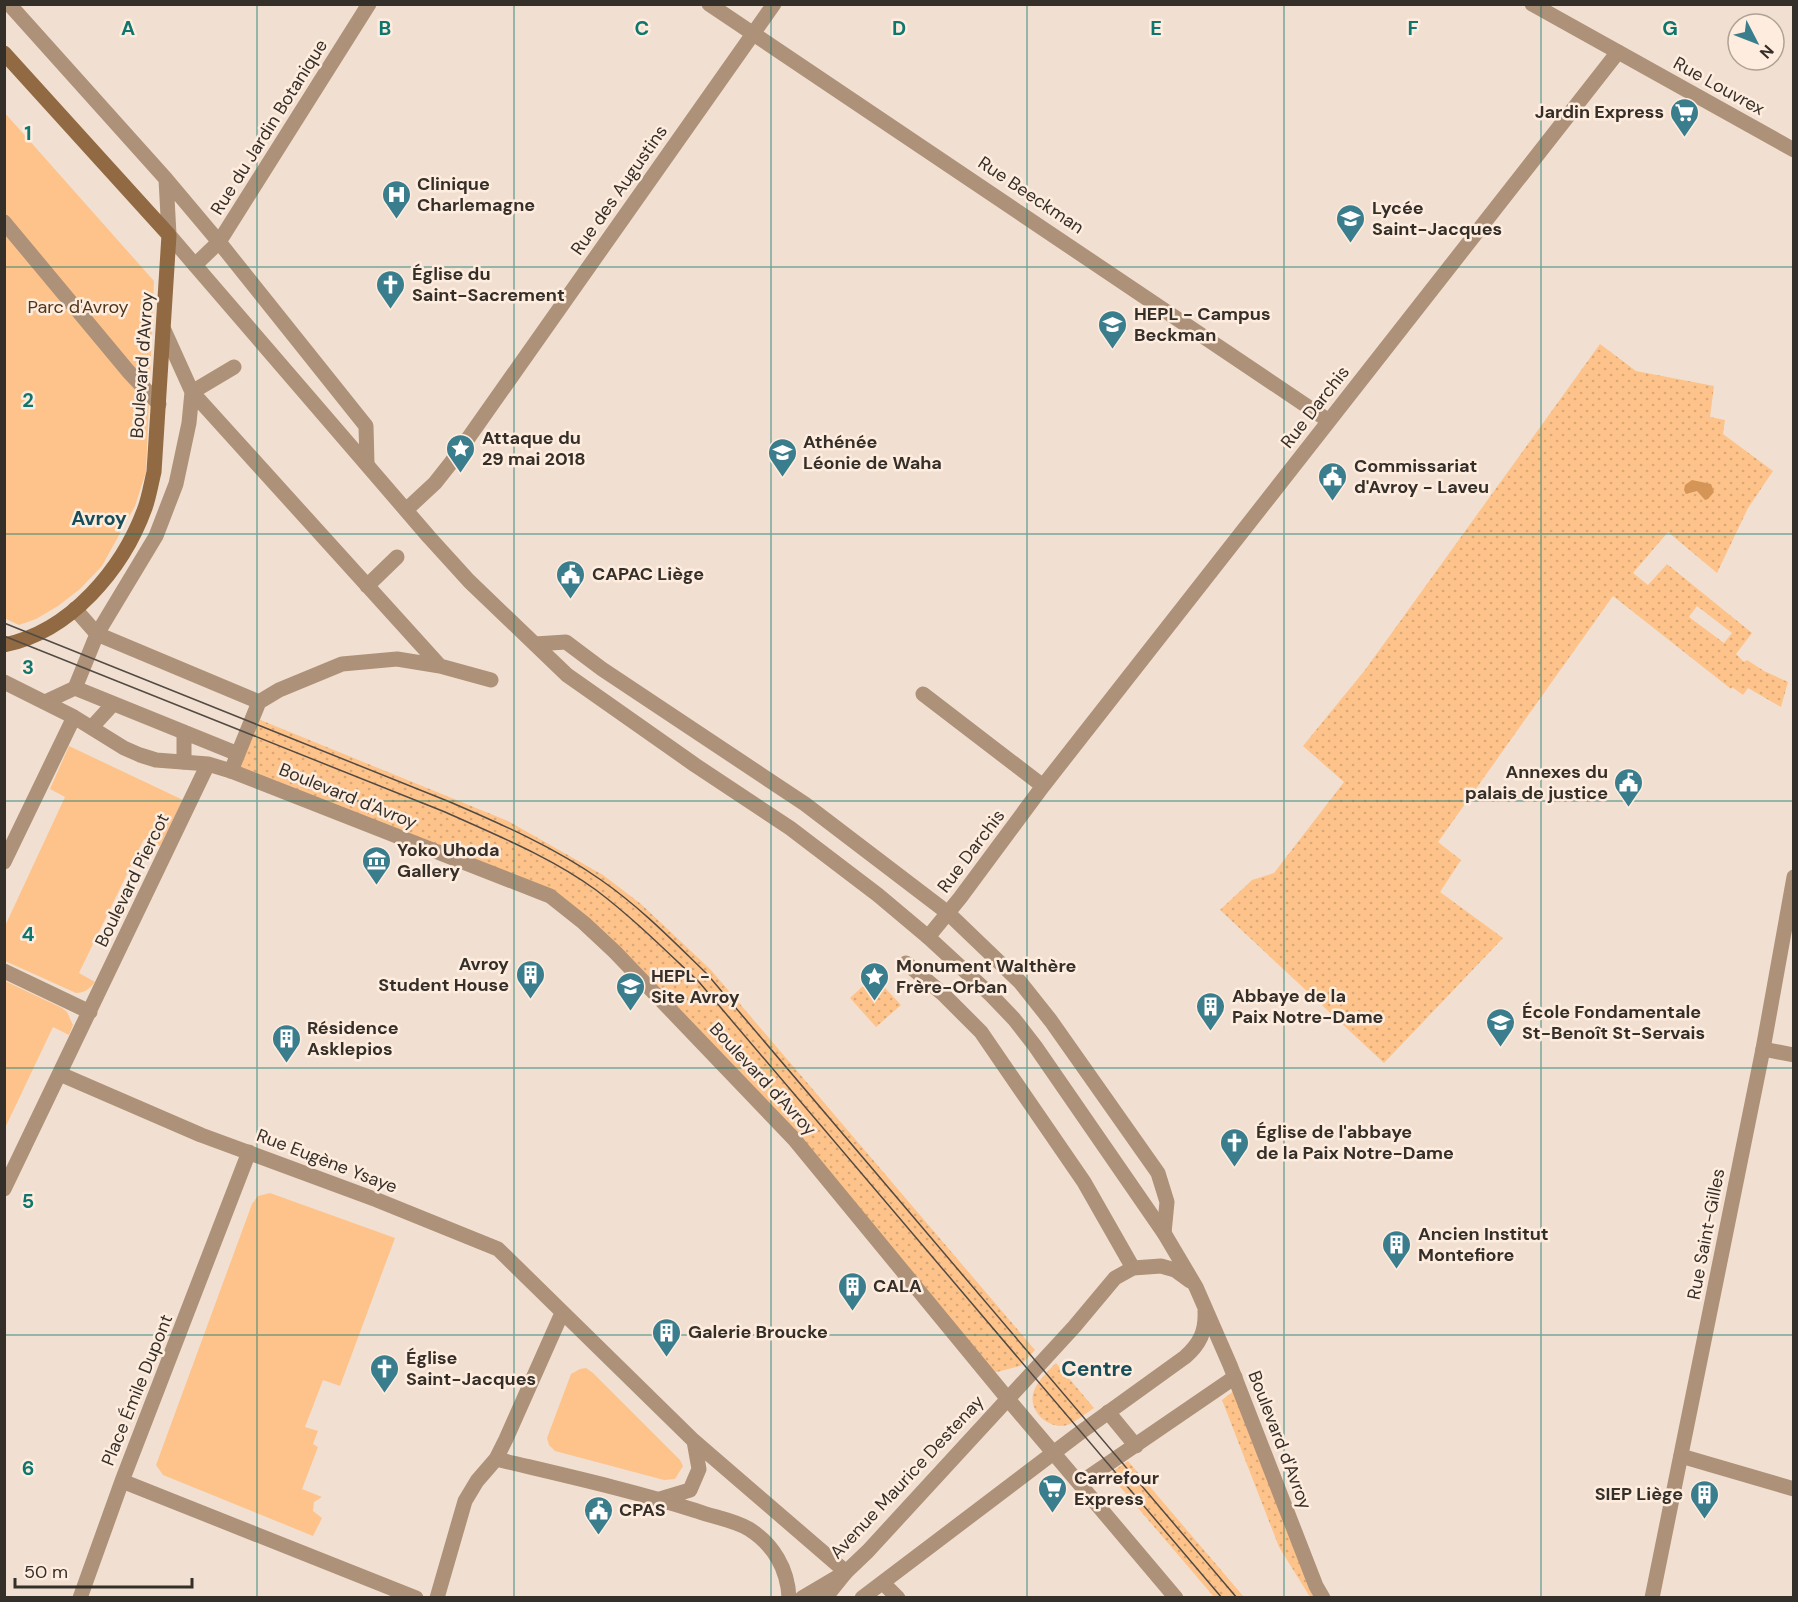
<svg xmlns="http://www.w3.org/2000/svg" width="1798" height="1602" font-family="'DM Sans',sans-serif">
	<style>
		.grass { fill: url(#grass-dots); fill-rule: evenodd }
		.park { fill: #fec38a }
		.water { fill: #d49556 }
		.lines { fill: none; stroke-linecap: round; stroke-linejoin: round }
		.pedestrian { stroke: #ad9178; stroke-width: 15 }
		.minor { stroke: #ad9178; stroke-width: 15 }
		.tertiary { stroke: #ad9178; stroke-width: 15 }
		.secondary { stroke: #916942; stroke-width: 15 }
		.tram { stroke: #524a43; stroke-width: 1.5 }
		.grid { fill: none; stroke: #0f766e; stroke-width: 1.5; stroke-opacity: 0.55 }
		.labels { text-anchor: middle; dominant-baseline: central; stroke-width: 5; stroke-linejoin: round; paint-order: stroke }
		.street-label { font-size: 18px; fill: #352f29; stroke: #feedde }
		.poi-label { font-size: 18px; font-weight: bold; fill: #352f29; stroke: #feedde; text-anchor: start }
		.park-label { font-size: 18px; fill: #4f3519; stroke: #feedde }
		.neighbourhood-label { font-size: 20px; font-weight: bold; fill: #164e5a; stroke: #feedde }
		.quarter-label { font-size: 21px; font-weight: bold; fill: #164e5a; stroke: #feedde }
		.grid-label { font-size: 20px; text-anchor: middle; font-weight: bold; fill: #0f766e; stroke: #feedde; stroke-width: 5; stroke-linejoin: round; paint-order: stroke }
	</style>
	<defs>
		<pattern id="grass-dots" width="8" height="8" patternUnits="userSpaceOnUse" patternTransform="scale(1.5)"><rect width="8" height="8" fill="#fec38a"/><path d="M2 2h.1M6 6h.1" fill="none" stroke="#daa877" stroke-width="1.8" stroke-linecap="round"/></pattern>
	</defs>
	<rect width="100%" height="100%" fill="#f1e0d1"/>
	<path class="grass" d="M1600,344L1636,371L1714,386L1710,417L1725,420L1723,434L1773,471L1748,508L1717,573L1668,532L1633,573L1648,585L1667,564L1752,633L1736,654L1744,662L1747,660L1764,671L1788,682L1781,707L1748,688L1743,695L1732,687L1731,689L1613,596L1438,842L1461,860L1440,892L1503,938L1384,1063L1220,910L1252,880L1274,873L1344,782L1303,746L1365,670ZM1697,606L1732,633L1724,643L1689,617Z
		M258,719L508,821L603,875L641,904L711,970L1035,1350L1020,1366L989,1374L797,1137L553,894L238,770Z
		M874,976L901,1005L876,1027L850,998Z
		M1056,1363L1094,1408C1086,1413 1078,1420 1070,1424C1051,1432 1029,1413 1033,1394C1036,1382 1048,1371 1056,1363Z
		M1239,1387L1323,1597H1310L1279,1547L1222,1400Z
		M1128,1461L1244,1597H1214L1109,1474Z"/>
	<path class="park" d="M4,112L154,281L146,472L135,506L102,566L80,589L58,606L36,619L19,625L4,618Z
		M69,746L183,800L160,846L144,839L79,973L95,982C89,989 85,993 76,993L5,961V926L65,797L50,789Z
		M5,981L62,1008L67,1012L73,1025L69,1035L53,1027L5,1128Z
		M270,1193L395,1238L340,1386L323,1380L305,1427L318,1431L313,1444L318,1447L302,1489L322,1497L314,1502L313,1511L322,1518L313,1536L163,1475L156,1465L252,1204L258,1196Z
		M586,1368L593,1373L680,1460L683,1466L675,1479L664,1480L555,1451L549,1445L547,1438L571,1374L580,1369Z"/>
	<path class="water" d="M1692,480L1711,484L1714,492L1708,499L1705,500L1697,491L1686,494L1684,490L1685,485Z"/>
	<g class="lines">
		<path class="pedestrian" d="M4,222L128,371L159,404
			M164,330L192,392L440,666L491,680
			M367,586L397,557
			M75,609L97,634L259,702
			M75,688L238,754
			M45,702L75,688L97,634L156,536L176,484L189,423L192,392L234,367
			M92,727L113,704
			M184,762V732
			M231,771L259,702L279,690L342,664L397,659L440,666
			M1108,1412L1136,1446
			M1080,1483L1235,1377
			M883,1583L898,1598"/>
		<path class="minor" d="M9,4L166,179L219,242L366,426L367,464
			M709,4L1329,421
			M166,179L169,235
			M195,265L219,242L369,4
			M406,510L435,483L450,464L774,4
			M535,644L566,642L602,669L805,804L948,913L1020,982L1051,1021L1158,1173L1167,1202L1164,1233
			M923,694L1043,786
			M928,937L960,898L1043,786L1618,52
			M906,963L943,994L981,1032L1084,1182L1133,1268
			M1763,1049L1794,1055
			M60,1074L201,1135L377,1200L498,1249L694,1441L846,1572L825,1598
			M1681,1456L1794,1489
			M496,1459C563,1475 631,1490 697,1511C713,1517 734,1520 749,1529C773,1544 788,1569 789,1598
			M122,1481L416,1598
			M660,1499L690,1490L699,1469L694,1441
			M80,1598L122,1481L249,1152
			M437,1598L465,1501L477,1481L496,1459L506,1439L562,1313"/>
		<path class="tertiary" d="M1532,4L1794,150
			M169,235L429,537L469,581L567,675L695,765L790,828L878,895L928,937L991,995L1014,1019L1035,1046L1164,1233L1196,1287L1230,1365L1316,1586L1323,1598
			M4,682L74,717L124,748L140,755L156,760L208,764L231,771L550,896L584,923L615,952L794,1139L1007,1398L1176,1598
			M4,862L74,717
			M4,971L90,1012
			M4,1189L208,764
			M802,1598L846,1572L868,1551L1074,1327L1115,1278L1133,1268L1161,1266L1175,1270L1190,1281
			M862,1598L1081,1432L1185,1357C1200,1344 1206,1331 1205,1311
			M1652,1598L1763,1049L1794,877"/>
		<path class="secondary" d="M4,53L169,235L154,472C151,484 149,497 145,508C123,569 70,632 4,645"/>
		<path class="tram" d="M4,623L450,802C501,824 554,847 601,880C640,907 673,941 707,974L1237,1598
			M4,636L445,812C496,835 551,857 596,890C633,918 665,950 699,982L1222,1598"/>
	</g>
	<path class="grid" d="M257,4V1598M514,4V1598M771,4V1598M1027,4V1598M1284,4V1598M1541,4V1598M4,267H1794M4,534H1794M4,801H1794M4,1068H1794M4,1335H1794"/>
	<defs>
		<symbol id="supermarket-pin" viewBox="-11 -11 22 30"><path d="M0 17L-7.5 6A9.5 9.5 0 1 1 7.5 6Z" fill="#3a7d8d" stroke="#feedde"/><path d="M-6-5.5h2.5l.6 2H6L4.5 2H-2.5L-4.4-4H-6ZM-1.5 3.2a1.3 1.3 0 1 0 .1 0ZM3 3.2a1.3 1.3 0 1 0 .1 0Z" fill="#fff"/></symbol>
		<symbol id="hospital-pin" viewBox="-11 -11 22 30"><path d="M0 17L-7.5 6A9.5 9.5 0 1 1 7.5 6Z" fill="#3a7d8d" stroke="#feedde"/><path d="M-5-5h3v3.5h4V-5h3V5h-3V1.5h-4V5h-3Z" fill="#fff"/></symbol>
		<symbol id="school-pin" viewBox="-11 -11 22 30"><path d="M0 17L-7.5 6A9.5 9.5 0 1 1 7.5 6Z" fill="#3a7d8d" stroke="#feedde"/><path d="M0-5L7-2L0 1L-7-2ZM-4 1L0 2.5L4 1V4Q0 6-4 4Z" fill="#fff"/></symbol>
		<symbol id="church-pin" viewBox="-11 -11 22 30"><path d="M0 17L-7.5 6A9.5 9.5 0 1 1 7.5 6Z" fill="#3a7d8d" stroke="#feedde"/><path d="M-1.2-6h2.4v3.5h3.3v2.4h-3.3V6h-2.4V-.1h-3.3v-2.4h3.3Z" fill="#fff"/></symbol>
		<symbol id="university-pin" viewBox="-11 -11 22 30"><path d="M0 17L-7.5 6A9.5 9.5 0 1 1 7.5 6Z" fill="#3a7d8d" stroke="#feedde"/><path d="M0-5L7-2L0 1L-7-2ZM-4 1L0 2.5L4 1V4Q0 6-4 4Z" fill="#fff"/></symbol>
		<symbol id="sight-pin" viewBox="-11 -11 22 30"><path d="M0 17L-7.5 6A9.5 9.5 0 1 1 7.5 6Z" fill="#3a7d8d" stroke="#feedde"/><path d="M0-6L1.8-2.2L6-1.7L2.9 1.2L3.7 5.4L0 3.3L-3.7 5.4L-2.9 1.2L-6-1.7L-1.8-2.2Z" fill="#fff"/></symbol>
		<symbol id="civic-pin" viewBox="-11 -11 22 30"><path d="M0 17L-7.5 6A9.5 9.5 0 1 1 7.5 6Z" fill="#3a7d8d" stroke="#feedde"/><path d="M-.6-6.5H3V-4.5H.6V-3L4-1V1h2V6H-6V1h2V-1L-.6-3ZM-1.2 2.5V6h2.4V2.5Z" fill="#fff"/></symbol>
		<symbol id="museum-pin" viewBox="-11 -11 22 30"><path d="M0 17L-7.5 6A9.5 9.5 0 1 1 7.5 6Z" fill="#3a7d8d" stroke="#feedde"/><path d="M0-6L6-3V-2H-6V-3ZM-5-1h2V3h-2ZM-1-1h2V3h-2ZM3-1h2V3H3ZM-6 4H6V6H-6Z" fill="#fff"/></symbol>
		<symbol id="building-pin" viewBox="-11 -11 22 30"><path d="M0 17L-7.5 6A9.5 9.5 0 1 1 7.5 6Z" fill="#3a7d8d" stroke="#feedde"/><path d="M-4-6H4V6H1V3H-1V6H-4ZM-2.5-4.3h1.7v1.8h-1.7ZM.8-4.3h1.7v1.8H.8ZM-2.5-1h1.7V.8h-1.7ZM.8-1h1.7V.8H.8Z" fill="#fff"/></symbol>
	</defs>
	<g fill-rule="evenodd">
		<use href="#supermarket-pin" x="1668" y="96" width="33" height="45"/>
		<use href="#hospital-pin" x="380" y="178" width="33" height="45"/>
		<use href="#school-pin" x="1334" y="202" width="33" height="45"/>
		<use href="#church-pin" x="374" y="268" width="33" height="45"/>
		<use href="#university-pin" x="1096" y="308" width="33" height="45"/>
		<use href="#sight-pin" x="444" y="432" width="33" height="45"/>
		<use href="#school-pin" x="766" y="436" width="33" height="45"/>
		<use href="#civic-pin" x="1316" y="460" width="33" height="45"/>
		<use href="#civic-pin" x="554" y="558" width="33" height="45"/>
		<use href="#civic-pin" x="1612" y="766" width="33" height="45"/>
		<use href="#museum-pin" x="360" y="844" width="33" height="45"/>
		<use href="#building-pin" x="514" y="958" width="33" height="45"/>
		<use href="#sight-pin" x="858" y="960" width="33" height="45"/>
		<use href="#university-pin" x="614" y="970" width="33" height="45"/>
		<use href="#building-pin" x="1194" y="990" width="33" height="45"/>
		<use href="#school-pin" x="1484" y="1006" width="33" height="45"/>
		<use href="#building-pin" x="270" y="1022" width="33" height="45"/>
		<use href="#church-pin" x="1218" y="1126" width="33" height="45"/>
		<use href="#building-pin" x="1380" y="1228" width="33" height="45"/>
		<use href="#building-pin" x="836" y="1270" width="33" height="45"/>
		<use href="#building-pin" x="650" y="1316" width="33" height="45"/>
		<use href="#church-pin" x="368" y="1352" width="33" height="45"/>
		<use href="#supermarket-pin" x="1036" y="1472" width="33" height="45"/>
		<use href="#building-pin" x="1688" y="1478" width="33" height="45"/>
		<use href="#civic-pin" x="582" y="1494" width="33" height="45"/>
	</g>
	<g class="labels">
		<g class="street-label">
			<text transform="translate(1719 86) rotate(29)">Rue Louvrex</text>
			<text transform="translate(269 127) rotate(-58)">Rue du Jardin Botanique</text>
			<text transform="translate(619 190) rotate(-55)">Rue des Augustins</text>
			<text transform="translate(1031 195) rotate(34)">Rue Beeckman</text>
			<text transform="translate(142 365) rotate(-86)">Boulevard d'Avroy</text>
			<text transform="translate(1315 407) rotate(-52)">Rue Darchis</text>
			<text transform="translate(348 796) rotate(22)">Boulevard d'Avroy</text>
			<text transform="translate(971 851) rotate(-53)">Rue Darchis</text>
			<text transform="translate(132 880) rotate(-64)">Boulevard Piercot</text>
			<text transform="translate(763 1079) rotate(47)">Boulevard d'Avroy</text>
			<text transform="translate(327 1161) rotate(21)">Rue Eugène Ysaye</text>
			<text transform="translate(1706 1234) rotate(-79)">Rue Saint-Gilles</text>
			<text transform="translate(137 1390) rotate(-68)">Place Émile Dupont</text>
			<text transform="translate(1280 1440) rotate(69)">Boulevard d'Avroy</text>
			<text transform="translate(907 1477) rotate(-47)">Avenue Maurice Destenay</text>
		</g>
		<g class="poi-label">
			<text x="1664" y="112" text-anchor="end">Jardin Express</text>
			<text x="417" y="184">Clinique<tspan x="417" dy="21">Charlemagne</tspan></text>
			<text x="1372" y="208">Lycée<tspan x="1372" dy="21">Saint-Jacques</tspan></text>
			<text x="412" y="274">Église du<tspan x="412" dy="21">Saint-Sacrement</tspan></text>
			<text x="1134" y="314">HEPL - Campus<tspan x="1134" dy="21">Beckman</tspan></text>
			<text x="482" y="438">Attaque du<tspan x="482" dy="21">29 mai 2018</tspan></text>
			<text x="803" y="442">Athénée<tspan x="803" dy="21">Léonie de Waha</tspan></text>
			<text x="1354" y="466">Commissariat<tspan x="1354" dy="21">d'Avroy - Laveu</tspan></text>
			<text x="592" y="574">CAPAC Liège</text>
			<text x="1608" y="772" text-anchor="end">Annexes du<tspan x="1608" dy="21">palais de justice</tspan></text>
			<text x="397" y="850">Yoko Uhoda<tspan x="397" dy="21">Gallery</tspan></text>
			<text x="509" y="964" text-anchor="end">Avroy<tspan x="509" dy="21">Student House</tspan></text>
			<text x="896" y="966">Monument Walthère<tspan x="896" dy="21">Frère-Orban</tspan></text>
			<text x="651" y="976">HEPL -<tspan x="651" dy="21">Site Avroy</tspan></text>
			<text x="1232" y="996">Abbaye de la<tspan x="1232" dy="21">Paix Notre-Dame</tspan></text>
			<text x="1522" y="1012">École Fondamentale<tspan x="1522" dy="21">St-Benoît St-Servais</tspan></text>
			<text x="307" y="1028">Résidence<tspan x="307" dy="21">Asklepios</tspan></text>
			<text x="1256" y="1132">Église de l'abbaye<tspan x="1256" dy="21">de la Paix Notre-Dame</tspan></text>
			<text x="1418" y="1234">Ancien Institut<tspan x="1418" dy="21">Montefiore</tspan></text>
			<text x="873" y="1286">CALA</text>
			<text x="688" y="1332">Galerie Broucke</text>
			<text x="406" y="1358">Église<tspan x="406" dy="21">Saint-Jacques</tspan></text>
			<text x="1074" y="1478">Carrefour<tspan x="1074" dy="21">Express</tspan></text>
			<text x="1683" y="1494" text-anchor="end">SIEP Liège</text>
			<text x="619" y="1510">CPAS</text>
		</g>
		<g class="park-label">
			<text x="78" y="307">Parc d'Avroy</text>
		</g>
		<g class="neighbourhood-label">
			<text x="99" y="518">Avroy</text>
		</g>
		<g class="quarter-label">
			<text x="1097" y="1369">Centre</text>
		</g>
	</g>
	<g class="grid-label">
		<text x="128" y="35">A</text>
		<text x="385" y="35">B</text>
		<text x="642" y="35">C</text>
		<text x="899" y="35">D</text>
		<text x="1156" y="35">E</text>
		<text x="1413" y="35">F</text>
		<text x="1670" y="35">G</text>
		<text x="28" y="140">1</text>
		<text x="28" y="407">2</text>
		<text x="28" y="674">3</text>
		<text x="28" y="941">4</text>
		<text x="28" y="1208">5</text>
		<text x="28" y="1475">6</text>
	</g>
	<rect width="1798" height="1602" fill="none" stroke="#352f29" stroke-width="12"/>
	<g transform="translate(1756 42) rotate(132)"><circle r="28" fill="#feedde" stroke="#aea196" stroke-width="1.5"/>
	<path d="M0-4.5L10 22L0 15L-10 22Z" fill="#3a7d8d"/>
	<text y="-9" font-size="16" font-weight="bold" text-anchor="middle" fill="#352f29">N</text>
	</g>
	<path d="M15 1578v9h177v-9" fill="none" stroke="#352f29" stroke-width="3"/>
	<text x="24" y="1578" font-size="18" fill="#352f29" stroke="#feedde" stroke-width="4.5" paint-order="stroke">50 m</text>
</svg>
